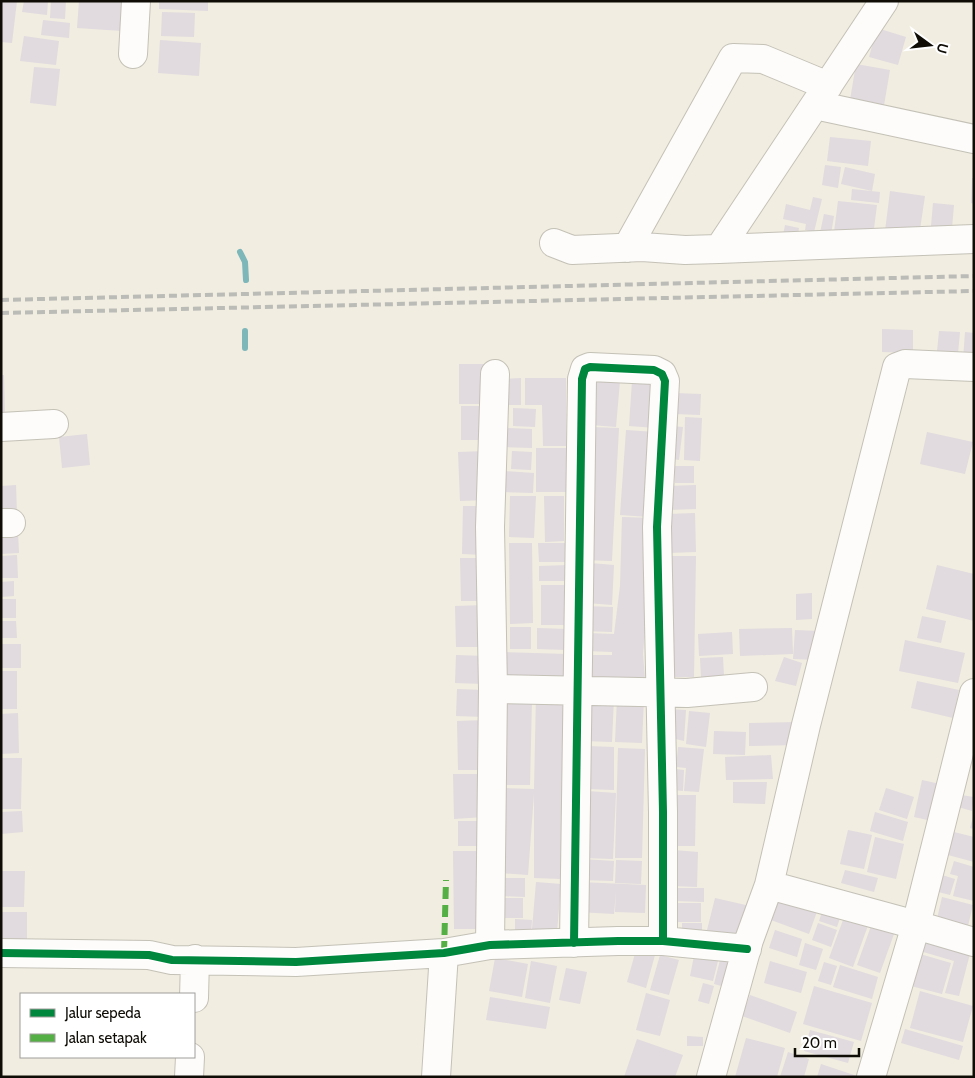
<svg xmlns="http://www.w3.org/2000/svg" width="975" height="1078" font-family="Cabin,sans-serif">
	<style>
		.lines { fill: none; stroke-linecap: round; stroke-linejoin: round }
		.stream { stroke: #7db7ba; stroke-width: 6 }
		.building { fill: #e1dadf }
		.minor-casing { stroke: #c4c1b7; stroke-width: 30 }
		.minor { stroke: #fdfcfa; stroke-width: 28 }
		.rail { stroke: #bbbbb8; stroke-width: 4; stroke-dasharray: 8 4; stroke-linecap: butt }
		.quiet { stroke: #54b044; stroke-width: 6; stroke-dasharray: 12 6; stroke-linecap: butt }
		.cycleway-casing { stroke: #fff; stroke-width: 11 }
		.cycleway { stroke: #00873e; stroke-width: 8 }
	</style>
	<rect width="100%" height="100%" fill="#f1ede0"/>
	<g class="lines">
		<path class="stream" d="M240,252L245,262L246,280
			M245,331V348"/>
	</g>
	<path class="building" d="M1,1H17L12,43L1,42Z
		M24,1H48L47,15L22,12Z
		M51,1H66L65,19L50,18Z
		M79,1H124L122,31L77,28Z
		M159,1H208V11L159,9Z
		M162,12L195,13L194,37L161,36Z
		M43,20L70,23L69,38L41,35Z
		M877,28L906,37L898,65L869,57Z
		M24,36L59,41L56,65L20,61Z
		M160,40L201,43L199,76L158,73Z
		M856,64L890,70L883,111L849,106Z
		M34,67L60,69L56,106L30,103Z
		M830,137L871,141L868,166L827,161Z
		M825,165L841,167L838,188L822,185Z
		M845,167L875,174L872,191L841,184Z
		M972,178H974V204L971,203Z
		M852,189L880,192L879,203L851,200Z
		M890,191L925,196L919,236L885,231Z
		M813,197L822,199L814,232L805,230L806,224L783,219L786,204L810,210Z
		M838,201L877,205L873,236L834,232Z
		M933,203L954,205L952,228L931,226Z
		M824,214L834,216L831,234L820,233Z
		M785,225L799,228L797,238L783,235Z
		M882,329L913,330V353L882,352Z
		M939,331L960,332L957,364L936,362Z
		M965,332L974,333V360H963Z
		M459,364H489L488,404H459Z
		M1,375H4L5,415H1Z
		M521,378V405H506L505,379Z
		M525,378H566V446H543L542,405H525Z
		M595,379L620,381L616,427L591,425Z
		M632,381L659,384L656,428L629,426Z
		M674,393L701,394L700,415L674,414Z
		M461,406H485V440H461Z
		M513,408L536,409L535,427L513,426Z
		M685,417L702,418L700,461L684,460Z
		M670,426L683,427L679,460L666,458Z
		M591,427L619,428L612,561L584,560Z
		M505,428L532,429V448L504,447Z
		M626,430L655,432L649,517L620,515Z
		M927,432L973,442L965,474L920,464Z
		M87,434L90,465L62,468L59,437Z
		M536,448H569L568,492H536Z
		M486,451L487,500L460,501L458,452Z
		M512,451L532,452L531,470L511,469Z
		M675,466H694V483H675Z
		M504,471L534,473L533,493L503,492Z
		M16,485L17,514L1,515V486Z
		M696,485V509L668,510V486Z
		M510,496H536L534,538L509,537Z
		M544,496H564V541L545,542Z
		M463,506H486L485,555L462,554Z
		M695,513L696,552L668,553L667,514Z
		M622,517L654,518L643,654L645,679L584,678L585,655H612V652L587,651V633L614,634L620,586Z
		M1,533H18L19,553L1,554Z
		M509,543H532L533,623L510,624Z
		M538,543H569V562H539Z
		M17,555L18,578H1V556Z
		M666,556H696L694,677H664Z
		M460,558H487L488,601H461Z
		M590,563L614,565L612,605L587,603Z
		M570,565V581H539V566Z
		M937,565L974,574V621L926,609Z
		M14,581V596L1,597V582Z
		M541,585H567L568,625H541Z
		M812,593V619L796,620V594Z
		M1,599H16V618H1Z
		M485,605L486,647H456L455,606Z
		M584,606L613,607L612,632L583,631Z
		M922,616L946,621L941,643L917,638Z
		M1,621H16L17,638H1Z
		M510,627H531V649H510Z
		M537,628L567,629L566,650L537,649Z
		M792,628L793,654L740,656L739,629Z
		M795,630L819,631L817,660L793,659Z
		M732,632L733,654L699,656L698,634Z
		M905,640L965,653L958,683L899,671Z
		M1,644H21V668H1Z
		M503,652L567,654V679L503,677Z
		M456,655L485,656L484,684L455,683Z
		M723,657L724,676L701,677L700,658Z
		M784,657L802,663L796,686L775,681Z
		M1,671H17V709H1Z
		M917,681L959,690L953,718L911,708Z
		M457,689L484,690V717L456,716Z
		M536,695L566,696L562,879L534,878V794L528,875L499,873L504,788L534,789Z
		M586,697L614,698L612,742L584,741Z
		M617,698L644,699L642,743L615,742Z
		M505,699L532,700L530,785H503Z
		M665,709L686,710L684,741L663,736Z
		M689,711L710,713L706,747L686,744Z
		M18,713L19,753L1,754V714Z
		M486,720L487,770H458L457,721Z
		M798,722L799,745L749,746V723Z
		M714,731L746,732L745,755L713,754Z
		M587,746L614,747V790L587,789Z
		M678,747L704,749L699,792L684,791L686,768L676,767Z
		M618,748L645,749L642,858H615Z
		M771,755L773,779L726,780L725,757Z
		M1,758H22L21,809H1Z
		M675,769L684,770L683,791L673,790Z
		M453,774H483L484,817L454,819Z
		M922,780L940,784L932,821L914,817Z
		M733,782H767L765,804L733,803Z
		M886,788L914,797L907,819L879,810Z
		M587,791L616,793L613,859L584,858Z
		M677,795H696L695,846H676Z
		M961,795L974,797L972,811L958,807Z
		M22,811L23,832L1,834V812Z
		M875,812L908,822L903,841L870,831Z
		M973,817H974V829L970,828Z
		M458,821H486V846H458Z
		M942,829L974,837V862L937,852Z
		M848,830L872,835L864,869L840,864Z
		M875,837L904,844L896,879L867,872Z
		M674,850L698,852L697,887L673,886Z
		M453,851H483L484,929H454Z
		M582,859L614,861L613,881L581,880Z
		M616,860L642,861L641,884L615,883Z
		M954,861L974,867V901L953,896L958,876L950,874Z
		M845,870L878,878L874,892L841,883Z
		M1,871H25L24,907H1Z
		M932,872L955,879L950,895L927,889Z
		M501,878H525V897L501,896Z
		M536,882L561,884L557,932L532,929Z
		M580,882L646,885L645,913L615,912L616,891L614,914L578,912Z
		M674,888H704V902L674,901Z
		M770,888L819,906L809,934L760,916Z
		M942,897L973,905L968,926L937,919Z
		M497,898H523V918H496Z
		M715,898L750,906L743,939L707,930Z
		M671,903H701V922H671Z
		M825,903L843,909L837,927L819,921Z
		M1,912H27V942H1Z
		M846,912L870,920L853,967L829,958Z
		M515,919L532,920L531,933L515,932Z
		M682,923H702V939H682Z
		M818,923L837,930L831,947L812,940Z
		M871,926L894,934L880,973L857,965Z
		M775,930L802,939L797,957L769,948Z
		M924,937L971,950L959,996L945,993L954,961L920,951Z
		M805,943L823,949L816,970L799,965Z
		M636,950L655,955L646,988L627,982Z
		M920,954L951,963L942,994L911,986Z
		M660,955L679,960L669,995L650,990Z
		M694,956L718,961L713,981L690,976Z
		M721,956L740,961L733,989L714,984Z
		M495,958L528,964L522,997L489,991Z
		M531,961L557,966L550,1003L525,998Z
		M770,961L807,972L801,993L764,983Z
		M824,962L837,966L831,985L818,981Z
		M840,965L878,977L872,999L833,987Z
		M566,968L587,972L580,1004L559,1000Z
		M703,983L714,986L709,1004L698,1001Z
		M814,986L872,1003L861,1041L803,1024Z
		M920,991L973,1006L963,1042L910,1028Z
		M646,993L670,1000L660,1036L636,1030Z
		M750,995L797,1012L790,1033L742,1016Z
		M490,997L550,1007L546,1029L486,1020Z
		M905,1029L963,1046L959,1060L901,1043Z
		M810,1030L854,1042L848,1063L804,1051Z
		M687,1036L703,1037V1046H687Z
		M746,1038L785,1048L777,1077H735Z
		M637,1039L683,1055L675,1077H624Z
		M788,1052L809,1059L804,1077H780Z
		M821,1064L857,1076V1077H817Z"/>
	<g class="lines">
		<defs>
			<path id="minor" d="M884,1L719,249L974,239
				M133,54L136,1
				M815,105L974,139
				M554,243L572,250L642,247L685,250L719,249
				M627,248L733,58L763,59L828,86
				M1,427L54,424
				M1,523H11
				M493,689L687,693L753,687
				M769,885L806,725L897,367L905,364L974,367
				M574,943L582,379L585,369L590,367L654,370L662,374L665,381L657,527L663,812V941
				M490,945L493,689L490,527L495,374
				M1,953L149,955L172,960L296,962L444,953L490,945L618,941H663L747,949
				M194,998L195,959
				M189,1077L190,1057
				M436,1077L444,953
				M711,1077L749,940L769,885L916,925L974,693
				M871,1077L916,925L974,942"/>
		</defs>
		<use href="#minor" class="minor-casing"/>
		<use href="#minor" class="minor"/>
		<path class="rail" d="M1,300L974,276
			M1,313L974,291"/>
		<path class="quiet" d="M444,953L446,880"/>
		<defs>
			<path id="cycleway" d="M574,943L582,379L585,369L590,367L654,370L662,374L665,381L657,527L663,812V941
				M1,953L149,955L172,960L296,962L444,953L490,945L618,941H663L747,949"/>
		</defs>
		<use href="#cycleway" class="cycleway-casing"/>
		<use href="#cycleway" class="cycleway"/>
	</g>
	<rect width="975" height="1078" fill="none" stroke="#0e0c05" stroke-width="5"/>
	<rect x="20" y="993" width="175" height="65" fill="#ffffff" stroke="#9f9e9b"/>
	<rect x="30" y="1009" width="25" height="8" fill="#00873e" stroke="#9f9e9b"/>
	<text x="65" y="1018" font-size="15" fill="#0e0c05">Jalur sepeda</text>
	<rect x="30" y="1034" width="25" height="8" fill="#54b044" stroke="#9f9e9b"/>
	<text x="65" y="1043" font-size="15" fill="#0e0c05">Jalan setapak</text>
	<g transform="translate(930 45) rotate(105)" stroke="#ffffff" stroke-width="4" paint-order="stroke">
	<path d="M0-4L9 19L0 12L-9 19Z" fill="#0e0c05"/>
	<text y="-8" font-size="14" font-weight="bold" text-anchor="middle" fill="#0e0c05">U</text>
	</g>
	<path d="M795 1048v8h64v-8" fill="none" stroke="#0e0c05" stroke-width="2.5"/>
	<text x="802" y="1048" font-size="15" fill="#0e0c05" stroke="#ffffff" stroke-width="4" paint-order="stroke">20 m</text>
</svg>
